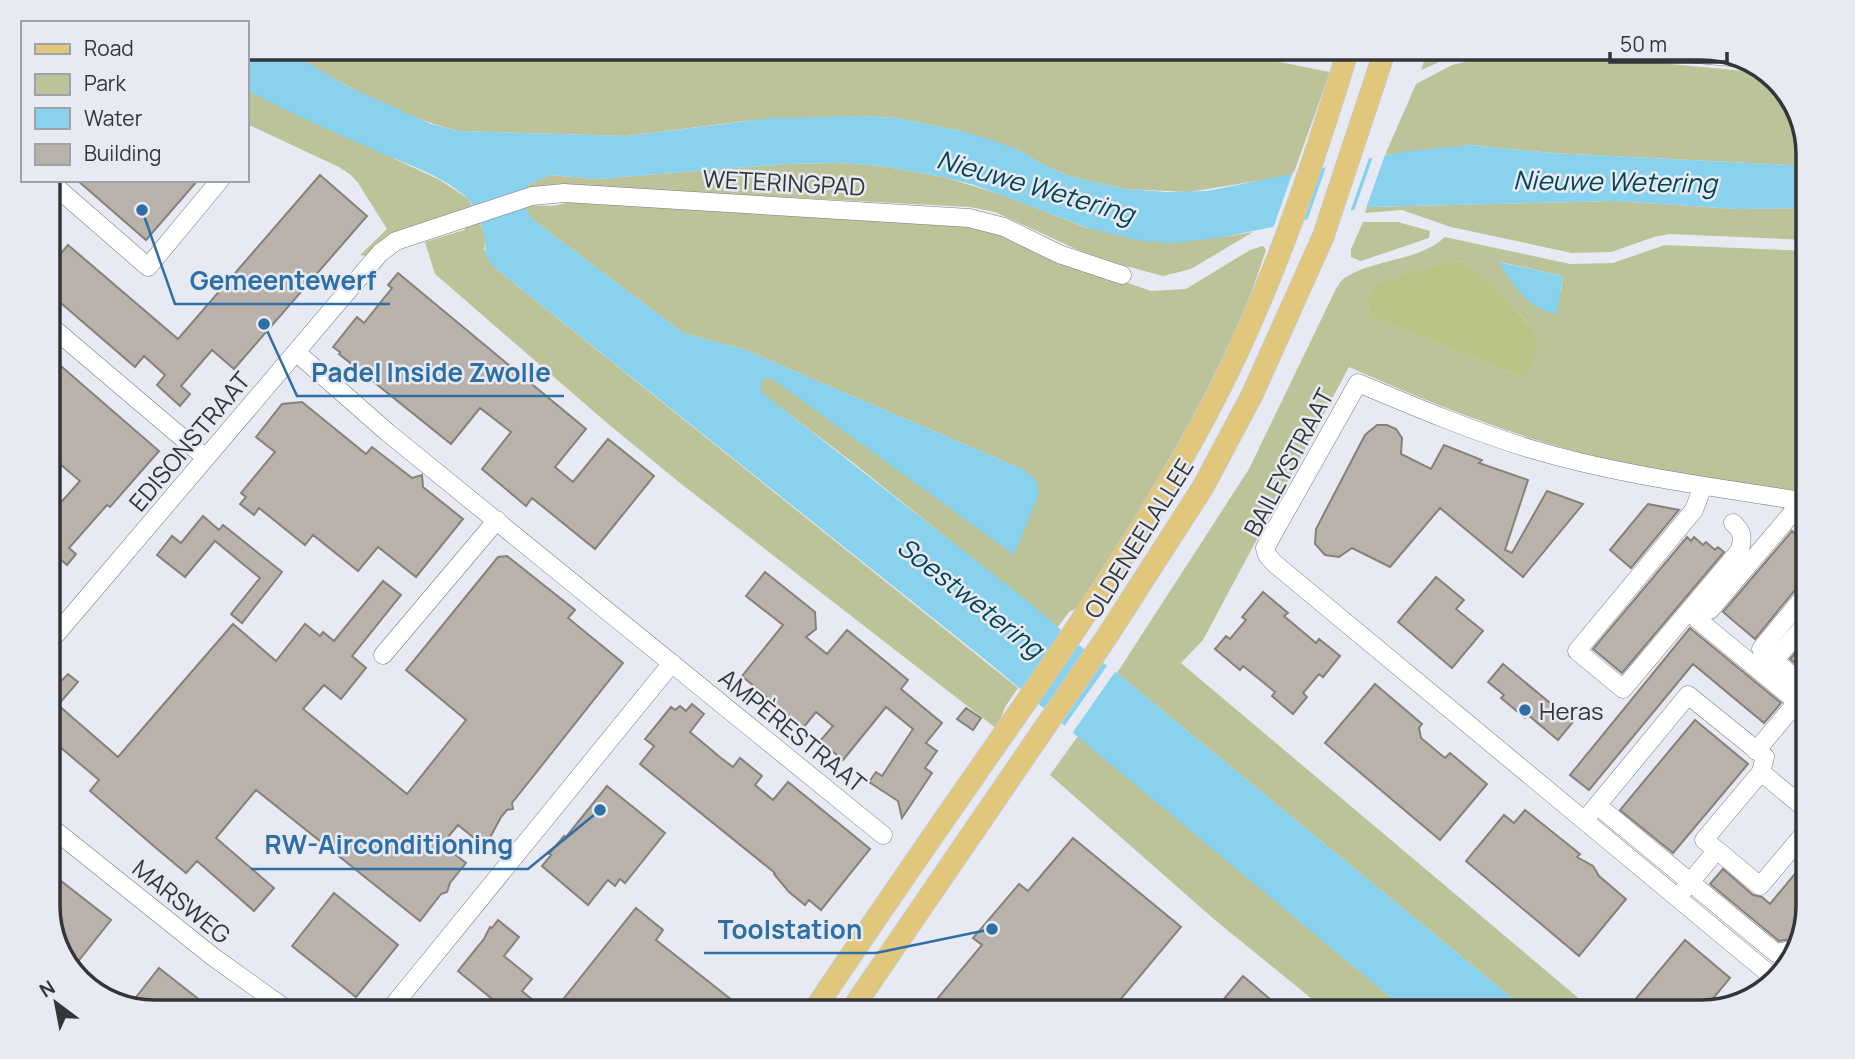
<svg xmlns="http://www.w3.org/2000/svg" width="1855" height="1059" font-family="Manrope,sans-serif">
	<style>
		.green { fill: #bcc398; fill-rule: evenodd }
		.forest { fill: #bbc486 }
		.water { fill: #88d2ed }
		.pier { fill: #e7eaf3 }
		.building { fill: #b8b2ab; stroke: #87817a; stroke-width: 2 }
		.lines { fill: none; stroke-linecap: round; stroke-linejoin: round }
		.minor-casing { stroke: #777a82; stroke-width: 19 }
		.major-casing { stroke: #cacacb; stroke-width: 23 }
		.minor { stroke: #fff; stroke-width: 18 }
		.major { stroke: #e1c77c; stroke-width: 21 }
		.poi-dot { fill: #2e6fa5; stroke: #e7eaf3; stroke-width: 2.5 }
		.labels { text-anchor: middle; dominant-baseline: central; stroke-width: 5; stroke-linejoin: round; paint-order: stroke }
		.street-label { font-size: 24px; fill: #333538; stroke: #e7eaf3 }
		.poi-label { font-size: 24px; fill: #333538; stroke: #e7eaf3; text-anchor: start }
		.water-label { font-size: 26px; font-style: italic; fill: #004557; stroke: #e7eaf3 }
		.rim { fill: none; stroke: #333538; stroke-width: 3.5 }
		.leader { fill: none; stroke: #2e6fa5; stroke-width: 2.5 }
		.callout-dot { fill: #2e6fa5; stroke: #e7eaf3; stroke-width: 2.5 }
		.callout-label { font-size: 26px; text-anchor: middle; font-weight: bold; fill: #2e6fa5; stroke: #e7eaf3; stroke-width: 5; stroke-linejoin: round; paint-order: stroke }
	</style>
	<rect width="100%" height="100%" fill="#e7eaf3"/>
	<path class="green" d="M280,47H1204L1330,72L1293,175L1189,192L1124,189L1069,176L1042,164L1019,150L961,131L896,118L864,116L745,121L627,136L458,131C396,115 334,80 280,47Z
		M1429,47H1474L1421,70Z
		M1494,55L1595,57L1766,73L1793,100L1808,147V166L1552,153L1471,145L1385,155L1416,84L1452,65Z
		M247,90L440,180L467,198L475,210L367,256L360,255L387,229L358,183L351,175L339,167L247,124Z
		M839,163L881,166L944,177L999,194L1087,228L1225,237L1253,232L1191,269L1163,276L1111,262L1078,250L995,212L970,207L588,187L520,196L530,184L550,175L597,179L786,164Z
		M576,201L897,218L992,229L1105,275L1151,291L1186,289L1250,250L1263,246L1266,250L1238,332L1165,471L1081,606L1069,612L1058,627L856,465L760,392L761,380L771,378L1022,469L746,350L683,333L536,222L530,217L524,205L552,206Z
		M1615,201L1736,209L1808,208V240L1669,234L1654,237L1611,252L1572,253L1451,227L1402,210L1365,213L1367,207Z
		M479,220L486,238L484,249L495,268L1018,688L1005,707L997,729L680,483L607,423L435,274L425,242L464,230L469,223Z
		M1363,222H1398L1430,231L1429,238L1361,261L1351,257V249Z
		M1445,237L1570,264L1613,263L1665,245L1808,251V494C1748,484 1688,476 1629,464C1535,445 1436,406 1349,367L1203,640L1181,663L1595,1012H1529L1117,673L1249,469L1333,295C1336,289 1340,280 1346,277C1377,258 1417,262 1445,237ZM1461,261L1520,314L1529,326L1534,358L1522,377L1374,316L1368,304L1386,283L1446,263ZM1500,262L1563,276L1561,292Z
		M1078,736L1408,1012H1328L1215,920L1050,775Z"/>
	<path class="forest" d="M1461,261C1483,280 1535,317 1537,348C1537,359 1528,369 1522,377L1373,316L1368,304L1375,285L1446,263Z"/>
	<path class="water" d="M247,47H280L347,86L431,124L458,131L627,136L772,118L864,116L896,118L961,131L992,140L1019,150L1042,164L1069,176L1124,189L1167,192L1207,191L1407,151L1471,145L1552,153L1808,166V208L1736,209L1615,201L1367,207L1225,237L1175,243L1141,241L1088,228L974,185L944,177L881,166L839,163L786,164L597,179L550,175L530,184L521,196L530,217L536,222L683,333L746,350L1022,469L1036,479L1039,494L1014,555L771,378L761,381V392L1030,603L1076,643L1117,673L1529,1012H1408L988,662L495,268C479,250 489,251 484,234C481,222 475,205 465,196C439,174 404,163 374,150C331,131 287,112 247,90Z
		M1498,262L1563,276L1557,314C1527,309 1514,285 1498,262Z"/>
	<path class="pier" d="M1386,152L1365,211L1353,214L1374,154Z
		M1370,155L1349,215L1306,224L1327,164Z
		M1323,165L1301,225L1272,231L1293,172Z
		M1109,663L1117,669L1071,735L1063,728Z"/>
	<path class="building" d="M320,175L367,216L234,369L212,350L181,386L190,394L180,406L157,385L165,375L144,356L135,367L47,291V247L58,257L68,245L178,339Z
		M77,180H198L146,240Z
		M398,273L586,429L555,467L573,482L608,439L654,476L595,549L532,498L526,506L482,469L511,432L480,408L451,444L339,354L340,352L333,347L357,317L364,323L392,288L388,285Z
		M47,354L159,451L110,507L107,505L69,548L76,554L67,565L60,559L47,574V518L80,481L47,453Z
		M302,402L366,454L372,447L412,478L422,475L423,487L463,519L416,577L378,547L358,571L313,535L305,545L259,508L254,515L240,504L246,497L241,493L275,452L256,437L282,404Z
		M1377,425H1387L1396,429L1402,438L1401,454L1431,469L1444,445L1482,460L1479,463L1528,480L1505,550L1512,553L1547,491L1583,504L1523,577L1440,508L1390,567L1352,548L1339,557L1325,555L1315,544L1316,529L1365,435Z
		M1648,504L1679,510L1631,568L1610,550Z
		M203,516L219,530L223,525L282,572L242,623L231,614L260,578L215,541L185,577L157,555L172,536L181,543Z
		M1792,531L1808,545V579L1799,585L1755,639L1723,612Z
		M1687,537L1691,541L1694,537L1703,545L1706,542L1715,550L1718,547L1724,552L1622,673L1593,649Z
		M507,556L575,610L568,618L623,663L512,803L513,809L507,810L501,817L485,847L458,825L442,844L466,863L450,883L447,892L441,894L420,921L256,790L216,838L274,888L254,911L197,861L186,873L156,848L90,791L99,780L47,736V696L68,674L78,682L58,705L118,757L233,624L276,661L305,624L320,636L323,632L334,641L383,581L401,595L352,656L366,668L341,699L324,685L303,709L407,794L466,720L406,670L498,557Z
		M765,572L815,612L816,629L806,637L827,654L847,630L908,680L901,689L942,723L926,743L937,751L925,768L932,773L902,818L898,801L869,782L876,772L882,776L913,729L886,707L843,760L820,741L833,726L816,712L803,728L742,676L783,625L746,596Z
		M1436,577L1464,600L1456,609L1483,631L1452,668L1398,622Z
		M1263,592L1288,613L1284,616L1316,643L1319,639L1340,656L1323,677L1319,674L1303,693L1307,697L1293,714L1272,696L1275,692L1243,666L1240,670L1215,649L1226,636L1230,639L1246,620L1242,617Z
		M1690,628L1781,703L1764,723L1693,664L1589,790L1570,775Z
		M1808,639V674L1790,659Z
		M1503,664L1573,722L1558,740L1528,715L1525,718L1501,698L1504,695L1488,682Z
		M1375,684L1422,724L1419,728L1421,738L1445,758L1450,753L1487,784L1440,840L1325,743Z
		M692,704L704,714L690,732L721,758L733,767L740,758L762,776L755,785L773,800L788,782L870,849L821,910L809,900L805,905L789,892L774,874L775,873L640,764L654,746L645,739L671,707L675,710L680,706L686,711Z
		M966,708L981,718L973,730L957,719Z
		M1695,720L1748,764L1673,853L1620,810Z
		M607,786L665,833L625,883L620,879L615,886L608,880L588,905L542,866L551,855L549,854L564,836L566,837Z
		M1525,810L1580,854L1577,857L1593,866L1599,876L1626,899L1579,956L1466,861L1504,815L1514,823Z
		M1073,838L1181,927L1110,1012H942L946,1006L937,999L982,945L973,938L1019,884L1028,891Z
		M1808,858V906L1799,938L1779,941L1710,884L1723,869L1753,895L1762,897L1770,904Z
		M47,870L111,920L72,969L62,959L47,912Z
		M334,893L398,945L356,997L292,946Z
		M636,908L663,930L656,940L747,1012H553Z
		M498,920L519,937L504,956L532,979L522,991L547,1012H508L458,971L484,939L490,927L492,928Z
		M1685,940L1730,978L1702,1012H1646L1634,1001Z
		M159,968L215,1012H153L130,1005Z
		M1243,976L1271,1000L1261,1012H1213Z"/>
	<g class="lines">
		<defs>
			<path id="minor" d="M1616,47L1742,58
				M48,180L148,267L220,180
				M47,323L206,458
				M296,352L387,432L883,835
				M1703,486L1694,510L1577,651L1623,689L1740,550C1743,537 1743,532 1733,523
				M1808,592L1761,649L1808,689
				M1710,610L1793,512L1794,500
				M1697,619L1808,711
				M47,645L380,253L396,241L532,196L564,193L969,218L1004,227L1059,254L1122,275
				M383,655L497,520
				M1774,661L1808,621
				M1756,751L1797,702
				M1761,772L1808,811
				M1597,805L1776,953L1796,949
				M1585,820L1688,695L1765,757L1761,772L1704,840L1717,850L1678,897
				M47,824L212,956L290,1012
				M1717,850L1760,886L1808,829
				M1774,978L1274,563L1267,555L1265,548L1358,383C1415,407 1472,431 1531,449C1621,476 1715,487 1808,502
				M388,1012L672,663"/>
			<path id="major" d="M813,1012C878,914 945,818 1012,722C1085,617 1157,511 1216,396C1273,286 1313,165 1349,47
				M850,1012L1106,638L1203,487L1252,395L1323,237L1386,47"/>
		</defs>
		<use href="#minor" class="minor-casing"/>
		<use href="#major" class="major-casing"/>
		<use href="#minor" class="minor"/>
		<use href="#major" class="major"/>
	</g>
	<circle class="poi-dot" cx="1525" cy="710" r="7"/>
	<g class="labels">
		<g class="street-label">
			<text transform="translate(784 182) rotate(3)">WETERINGPAD</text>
			<text transform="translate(189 441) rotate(-50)">EDISONSTRAAT</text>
			<text transform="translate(1288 462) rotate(-62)">BAILEYSTRAAT</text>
			<text transform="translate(1138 538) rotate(-58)">OLDENEELALLEE</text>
			<text transform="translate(793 730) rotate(39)">AMPÈRESTRAAT</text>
			<text transform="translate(182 901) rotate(39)">MARSWEG</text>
		</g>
		<g class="poi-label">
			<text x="1539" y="710">Heras</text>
		</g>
		<g class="water-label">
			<text transform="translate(1615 181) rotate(1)">Nieuwe Wetering</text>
			<text transform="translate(1036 186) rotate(16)">Nieuwe Wetering</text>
			<text transform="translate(971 597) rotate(38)">Soestwetering</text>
		</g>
	</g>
	<path d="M0 0H1855V1059H0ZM154 60H1702A94 94 0 0 1 1796 154V906A94 94 0 0 1 1702 1000H154A94 94 0 0 1 60 906V154A94 94 0 0 1 154 60Z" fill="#e7eaf3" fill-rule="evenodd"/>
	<path class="rim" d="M154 60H1702A94 94 0 0 1 1796 154V906A94 94 0 0 1 1702 1000H154A94 94 0 0 1 60 906V154A94 94 0 0 1 154 60Z"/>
	<path class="leader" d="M142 210L175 304H390M264 324L297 396H564M600 810L528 869H251M992 929L876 953H704"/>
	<g class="callout-dot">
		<circle cx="142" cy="210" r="7"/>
		<circle cx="264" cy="324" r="7"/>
		<circle cx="600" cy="810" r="7"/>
		<circle cx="992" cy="929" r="7"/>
	</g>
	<g class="callout-label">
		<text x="283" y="290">Gemeentewerf</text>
		<text x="431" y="382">Padel Inside Zwolle</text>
		<text x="389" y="854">RW-Airconditioning</text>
		<text x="790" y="939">Toolstation</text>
	</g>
	<rect x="21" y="21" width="228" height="161" fill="#e7eaf3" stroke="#9fa2a8" stroke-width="2"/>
	<rect x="35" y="44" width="35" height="10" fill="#e1c77c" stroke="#9fa2a8" stroke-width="2"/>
	<text x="84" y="56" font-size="21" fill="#333538">Road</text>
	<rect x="35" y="74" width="35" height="21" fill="#bcc398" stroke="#9fa2a8" stroke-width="2"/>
	<text x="84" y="91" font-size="21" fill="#333538">Park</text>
	<rect x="35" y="108" width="35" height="21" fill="#88d2ed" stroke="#9fa2a8" stroke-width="2"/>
	<text x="84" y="126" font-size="21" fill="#333538">Water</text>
	<rect x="35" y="144" width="35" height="21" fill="#b8b2ab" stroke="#9fa2a8" stroke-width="2"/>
	<text x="84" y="161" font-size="21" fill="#333538">Building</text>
	<g transform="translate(56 1003) rotate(328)" stroke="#e7eaf3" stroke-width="5" paint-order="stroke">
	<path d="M0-5L12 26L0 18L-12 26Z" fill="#333538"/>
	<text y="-10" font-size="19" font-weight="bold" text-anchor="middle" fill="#333538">N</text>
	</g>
	<path d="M1610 52v10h117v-10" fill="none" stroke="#333538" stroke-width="3.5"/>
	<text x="1620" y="52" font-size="21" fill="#333538" stroke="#e7eaf3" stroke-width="5" paint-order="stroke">50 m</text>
</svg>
